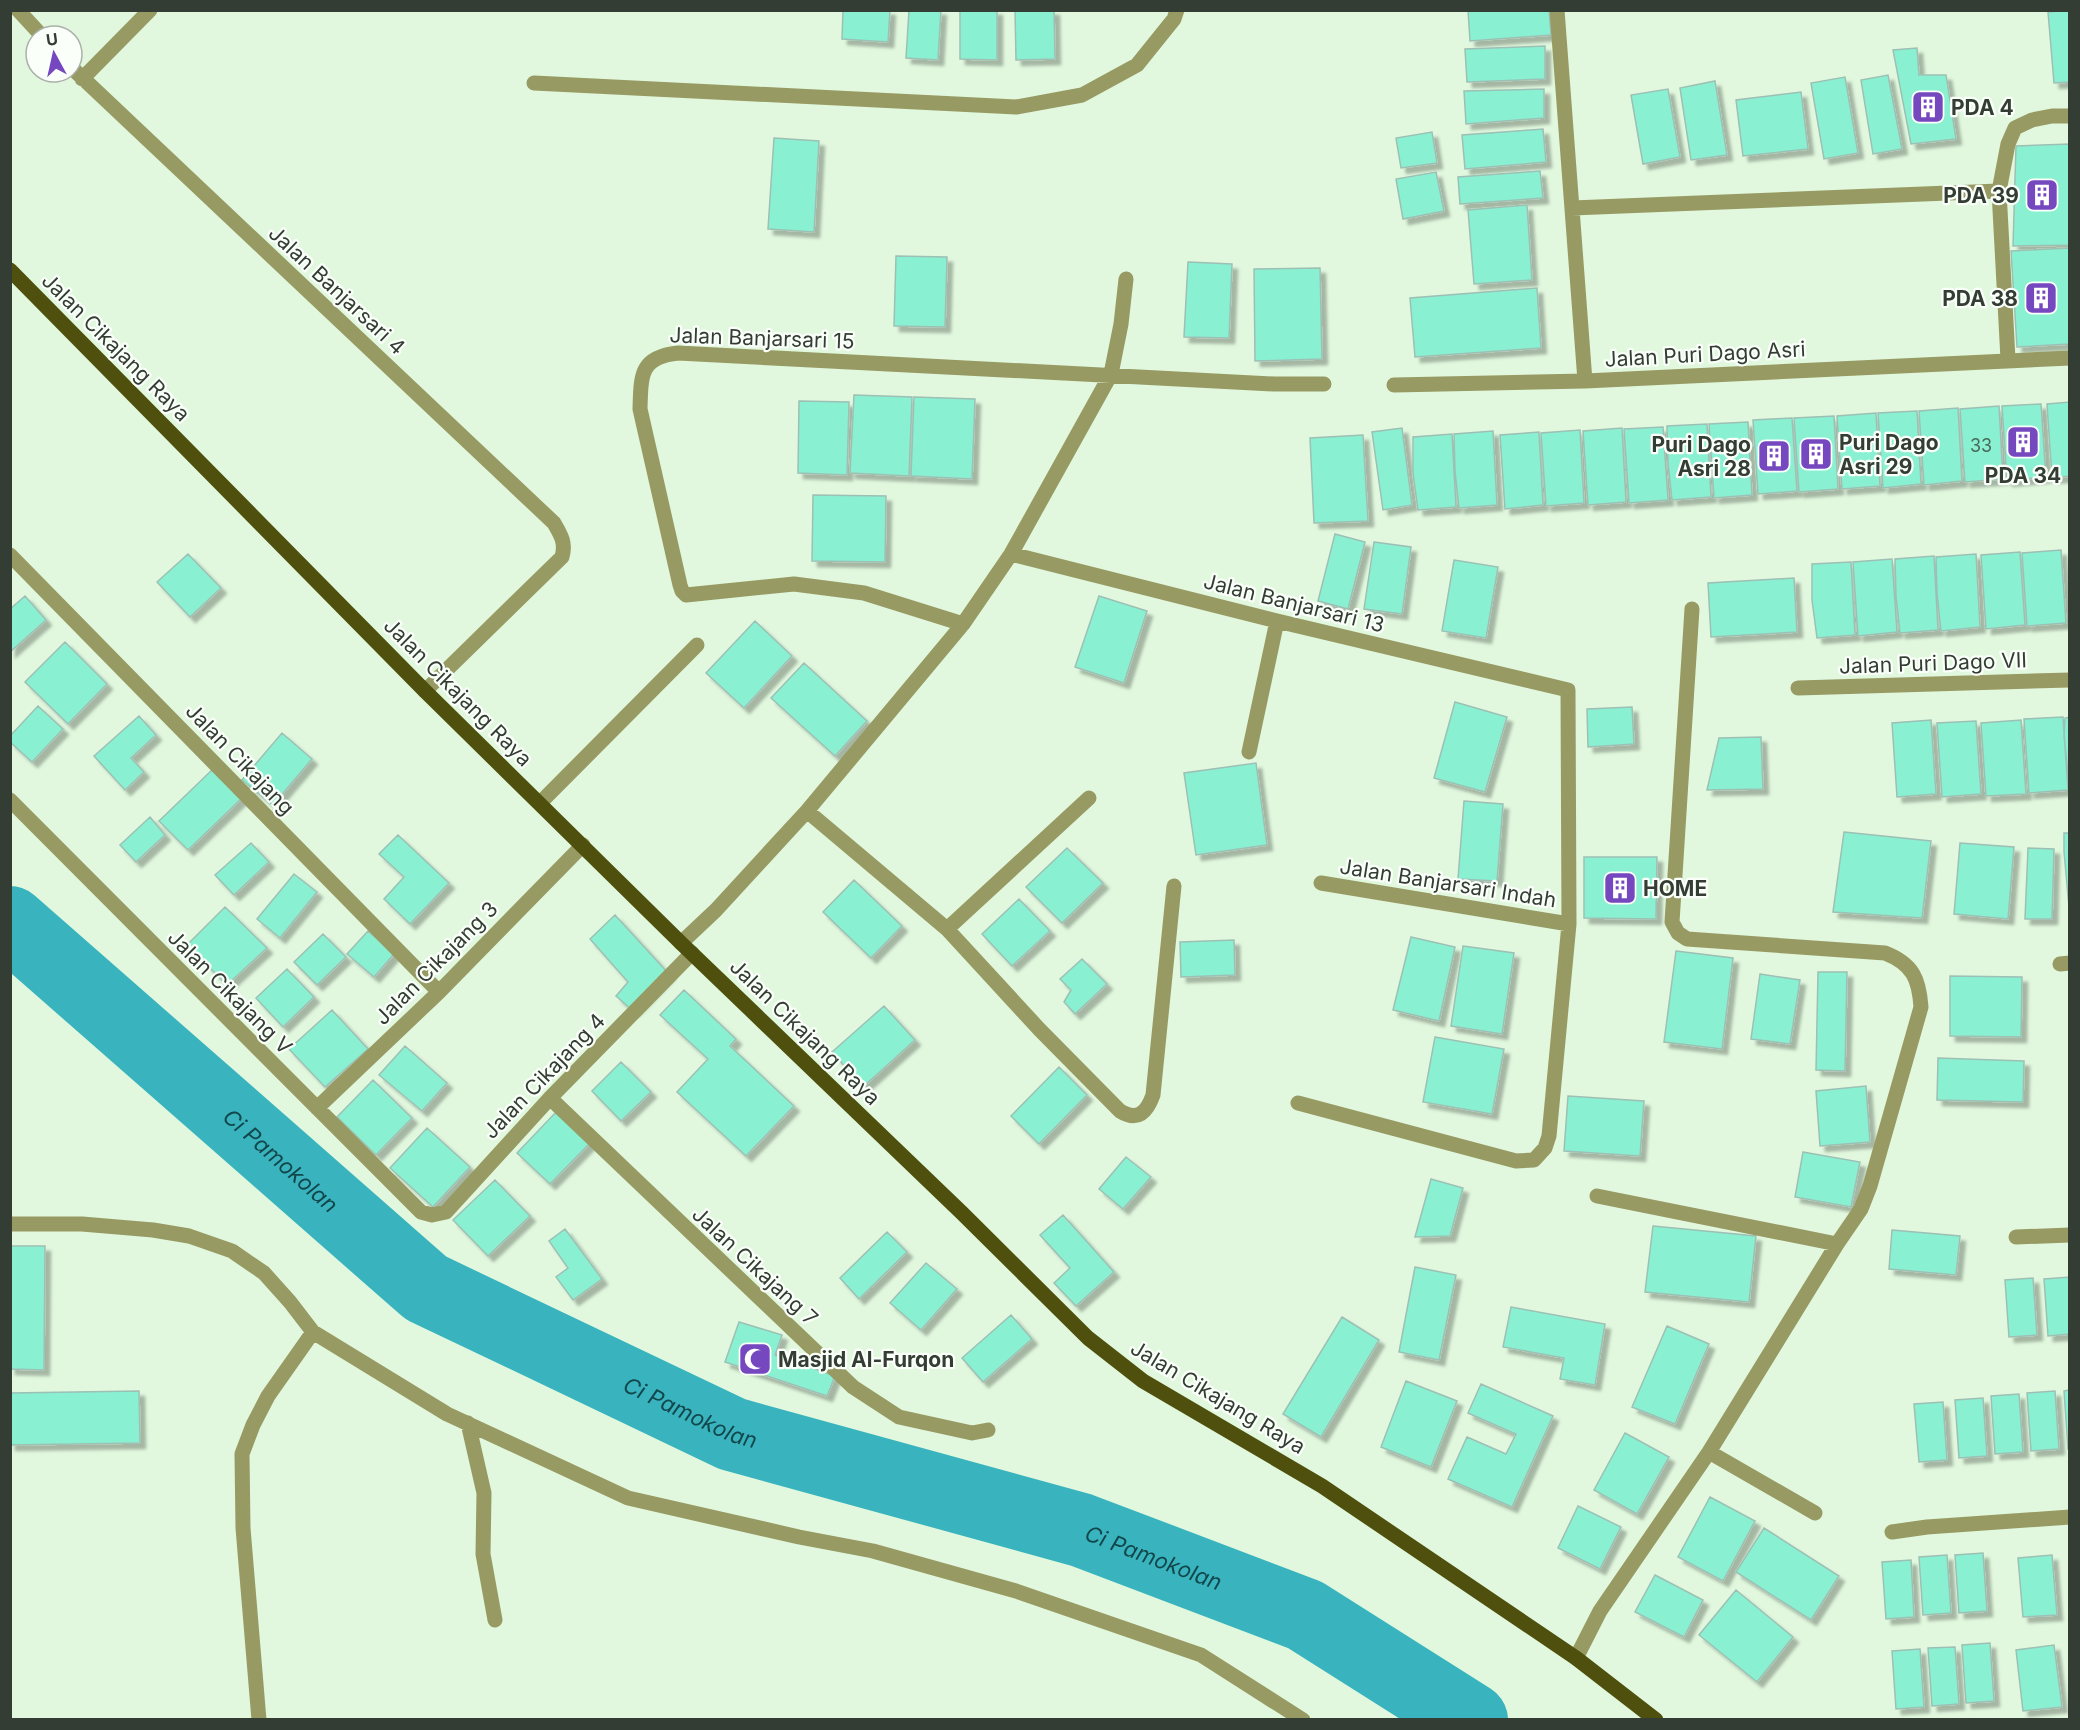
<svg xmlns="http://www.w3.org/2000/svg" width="2080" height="1730" font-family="Inter,sans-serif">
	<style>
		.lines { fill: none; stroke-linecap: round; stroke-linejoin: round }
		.river { stroke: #39b4be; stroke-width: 74 }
		.building { fill: #8af0d2; stroke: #9dc0b4; stroke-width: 1.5; filter: url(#shadow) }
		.minor { stroke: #989a63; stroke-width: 15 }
		.major { stroke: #4f500d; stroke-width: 15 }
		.labels { text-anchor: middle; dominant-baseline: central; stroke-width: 4.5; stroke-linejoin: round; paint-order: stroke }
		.number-label { font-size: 18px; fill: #4a6a5b }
		.poi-label { font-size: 21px; font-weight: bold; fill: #343d33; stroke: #fafffa; text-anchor: start }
		.street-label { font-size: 21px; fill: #343d33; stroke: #fafffa }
		.water-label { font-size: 22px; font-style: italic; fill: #12474c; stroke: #fafffa }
	</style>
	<defs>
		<filter id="shadow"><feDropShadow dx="5.5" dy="5.5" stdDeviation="1.5" flood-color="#0004"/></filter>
	</defs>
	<rect width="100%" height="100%" fill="#e1f8de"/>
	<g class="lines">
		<path class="river" id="s1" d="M10,923L426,1288L732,1434L1081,1530L1305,1615L1471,1720"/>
	</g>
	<path class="building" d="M843,10H890L888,42L842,39Z
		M909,10H941L938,60L906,58Z
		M960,10H997V60L960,59Z
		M1015,10H1054L1055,59L1016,60Z
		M1468,10H1549L1551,35L1470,41Z
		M2070,10V82L2054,83L2048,12Z
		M1545,46V79L1467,82L1465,49Z
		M1917,48L1919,75H1946L1956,139L1911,144L1893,50Z
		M1888,75L1902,149L1873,154L1861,80Z
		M1845,77L1858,153L1824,159L1811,83Z
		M1715,81L1727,155L1691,160L1680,88Z
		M1544,89V118L1466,124L1464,91Z
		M1668,89L1680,157L1643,164L1631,95Z
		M1801,92L1808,149L1743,156L1736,100Z
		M1543,129L1546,162L1465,169L1462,135Z
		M1432,132L1437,163L1401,168L1396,138Z
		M774,138L819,141L814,232L768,229Z
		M2070,144V245L2013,246L2016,146Z
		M1540,171L1543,198L1460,204L1458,177Z
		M1436,172L1444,211L1403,219L1396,179Z
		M1527,205L1532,280L1474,284L1468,210Z
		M2070,248V344L2017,347L2011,251Z
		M896,256L947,257L945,327L894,326Z
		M1188,262L1232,264L1229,338L1184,337Z
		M1320,268L1322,359L1255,361L1254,269Z
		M1537,288L1541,348L1415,357L1410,298Z
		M854,395L912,397L909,476L850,473Z
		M914,397L975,399L972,479L911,476Z
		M799,401L849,402L847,475L798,473Z
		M2070,402V476L2052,478L2047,404Z
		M2041,404L2046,477L2007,481L2002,406Z
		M1999,406L2003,479L1965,482L1960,409Z
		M1958,408L1962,481L1924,485L1919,411Z
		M1917,411L1921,484L1883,488L1878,413Z
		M1876,413L1880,486L1842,489L1837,416Z
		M1834,416L1838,489L1799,492L1794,418Z
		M1792,418L1797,491L1758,494L1753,420Z
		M1748,422L1752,495L1714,498L1709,424Z
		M1707,424L1711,497L1672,500L1668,463L1667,426Z
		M1663,427L1668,500L1629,503L1624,429Z
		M1402,428L1412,505L1383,510L1372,432Z
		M1622,428L1626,502L1588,505L1583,431Z
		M1580,430L1584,503L1546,506L1541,433Z
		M1493,431L1497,505L1459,508L1455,471L1454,434Z
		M1539,432L1543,505L1505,509L1500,435Z
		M1452,434L1456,507L1418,510L1413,473V437Z
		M1363,435L1368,521L1314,523L1310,438Z
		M813,495L886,496L885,562L812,561Z
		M1335,534L1365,542L1348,609L1318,601Z
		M1374,542L1411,547L1402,614L1364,609Z
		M2061,550L2066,623L2027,626L2022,553Z
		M2020,552L2025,625L1986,629L1981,555Z
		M188,554L221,588L190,617L157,582Z
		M1976,554L1980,627L1941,631L1937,593L1936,557Z
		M1934,556L1938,630L1900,633L1896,596L1895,559Z
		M1892,559L1897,632L1858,636L1853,562Z
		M1454,560L1498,567L1486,638L1442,631Z
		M1851,562L1855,635L1817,638L1812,600V564Z
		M1794,578L1797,632L1711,637L1708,583Z
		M25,596L46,620L10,652V609Z
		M1099,596L1147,611L1124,683L1075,667Z
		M755,621L792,656L744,708L706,673Z
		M65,642L107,684L68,724L25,682Z
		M804,663L867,721L835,756L771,698Z
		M1455,702L1507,717L1485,792L1434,778Z
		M38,706L63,729L32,762L10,742V736Z
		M1632,707L1634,744L1588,747L1587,709Z
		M139,716L156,735L131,758L144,772L125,790L94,756Z
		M2063,717L2068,790L2029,793L2024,719Z
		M2070,717V792L2064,736L2065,718Z
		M1931,720L1936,794L1897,797L1892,723Z
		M2021,720L2026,794L1986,796L1981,723Z
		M1976,721L1981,794L1942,797L1937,723Z
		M282,733L312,759L273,805L242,780Z
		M1761,737L1763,789L1707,790L1719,738Z
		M1256,763L1267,845L1196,855L1184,773Z
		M213,769L242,798L188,850L159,821Z
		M1464,801L1503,804L1497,881L1458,879Z
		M150,817L165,835L136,862L120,845Z
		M1844,832L1931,841L1922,918L1833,912Z
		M2064,833H2070L2069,907L2064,852Z
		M398,835L449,883L410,924L384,899L404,877L379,854Z
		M251,843L269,862L234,895L215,875Z
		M1960,843L2014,847L2008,919L1954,914Z
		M1067,848L1103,883L1062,923L1026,887Z
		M2028,848L2054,849L2052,919H2025Z
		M1584,857H1657L1656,919L1584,918Z
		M294,874L317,892L280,938L257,919Z
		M854,880L902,926L871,958L823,912Z
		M1019,899L1050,931L1012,966L982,934Z
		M225,907L267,948L227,985L187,945Z
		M615,915L669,974L633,1011L616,996L628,982L590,939Z
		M368,931L394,954L374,977L347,954Z
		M323,934L346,957L317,985L294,962Z
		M1411,937L1455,947L1439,1021L1393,1010Z
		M1234,940L1235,975L1181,977L1180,942Z
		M1463,946L1514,953L1502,1034L1451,1026Z
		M1676,951L1733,958L1722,1049L1664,1042Z
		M1082,959L1107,984L1075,1014L1064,1002L1071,990L1060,979Z
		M287,969L314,997L283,1027L256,998Z
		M1818,972H1847L1845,1071L1816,1070Z
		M1760,974L1800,980L1790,1044L1751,1039Z
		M1950,976L2022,977L2021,1037L1950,1036Z
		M684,990L736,1039L730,1046L794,1106L746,1156L677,1092L708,1059L660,1015Z
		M884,1006L915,1040L863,1087L832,1052Z
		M332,1010L368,1049L325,1087L289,1049Z
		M1435,1037L1504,1049L1492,1114L1423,1102Z
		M405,1046L447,1083L422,1111L379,1075Z
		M1938,1058L2024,1061L2023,1102L1937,1100Z
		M621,1062L651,1092L621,1121L592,1091Z
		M1059,1067L1087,1095L1039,1144L1011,1116Z
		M373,1080L412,1118L376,1155L337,1117Z
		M1866,1086L1870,1142L1820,1146L1816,1091Z
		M1568,1096L1644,1101L1640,1156L1564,1151Z
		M557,1111L590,1143L550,1184L517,1153Z
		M427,1128L470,1167L433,1207L390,1168Z
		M1803,1152L1860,1162L1851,1207L1795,1197Z
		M1126,1157L1151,1177L1123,1209L1099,1189Z
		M1431,1179L1463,1188L1450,1236L1415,1237Z
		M495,1180L530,1216L488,1256L453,1220Z
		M1063,1215L1114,1272L1076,1306L1054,1283L1070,1268L1040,1235Z
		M1653,1226L1756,1236L1749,1302L1645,1292Z
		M565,1229L602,1279L573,1300L556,1277L568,1268L549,1241Z
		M1892,1230L1960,1236L1956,1275L1889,1269Z
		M887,1232L907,1252L859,1299L840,1278Z
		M10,1246H45L44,1370L10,1369Z
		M926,1263L957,1289L921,1330L890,1303Z
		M1415,1267L1456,1275L1439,1360L1399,1352Z
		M2070,1277V1334L2048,1336L2044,1279Z
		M2033,1278L2037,1335L2009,1337L2005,1280Z
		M1511,1307L1605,1324L1595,1385L1560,1379L1564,1358L1503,1347Z
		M1011,1315L1032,1339L983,1382L962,1358Z
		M1342,1317L1379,1340L1321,1437L1283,1414Z
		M739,1322L782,1335L775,1355L835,1376L827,1396L725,1362Z
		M1667,1326L1709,1344L1675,1424L1632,1407Z
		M1406,1381L1457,1401L1431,1467L1381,1447Z
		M1481,1384L1553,1416L1512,1507L1448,1479L1467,1437L1506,1454L1516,1434L1468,1413Z
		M2070,1390V1449H2068L2064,1391Z
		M139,1391L140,1443L10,1445V1393Z
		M2055,1391L2059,1449L2031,1451L2027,1393Z
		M2019,1394L2023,1452L1995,1454L1991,1396Z
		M1983,1398L1987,1456L1959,1458L1955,1400Z
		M1943,1402L1947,1460L1919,1462L1914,1404Z
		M1625,1433L1669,1457L1637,1514L1594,1490Z
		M1710,1497L1755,1521L1723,1581L1678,1557Z
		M1578,1506L1621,1527L1600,1569L1558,1548Z
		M1764,1528L1839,1576L1811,1620L1736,1572Z
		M1983,1553L1987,1611L1959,1613L1955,1555Z
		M1947,1555L1951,1613L1923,1615L1919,1557Z
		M2052,1555L2057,1615L2023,1617L2018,1558Z
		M1911,1560L1914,1617L1886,1619L1882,1562Z
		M1655,1575L1703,1600L1684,1637L1635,1612Z
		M1736,1590L1793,1637L1757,1682L1699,1635Z
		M1990,1643L1994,1701L1966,1703L1962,1645Z
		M2054,1645L2062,1707L2023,1711L2016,1650Z
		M1955,1647L1959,1704L1932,1706L1928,1648Z
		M1920,1649L1924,1707L1896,1709L1892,1651Z"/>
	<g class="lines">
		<path class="minor" d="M18,10L42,36
			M1557,10L1585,381
			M72,68L554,523C561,535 566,543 562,557L425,691
			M82,79L150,10
			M534,83L1016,107L1082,95L1137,65L1174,19L1177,10
			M1572,208L1999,191
			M2008,359L1999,191L2008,144L2015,128L2032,120L2052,116H2070
			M1394,385L1585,381L2070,358
			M1011,554L1277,621L1568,690L1569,924L1549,1136L1545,1148L1534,1160L1516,1161L1298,1103
			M10,555L439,992
			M963,624L864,593L794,584L686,595L682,591L680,585L640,409C641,375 640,357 678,353L1274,384H1324
			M1798,688L2070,680
			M1249,752L1277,621
			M10,800L421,1212L432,1215L446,1212L550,1098L692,953
			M540,803L697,645
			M807,811L947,929L1039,1029L1120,1111C1138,1122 1147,1112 1153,1095L1174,886
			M1321,883L1569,924
			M947,929L1089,798
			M681,943L716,910L807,811L963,624L1011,554L1111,374L1121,324L1126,279
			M2060,964L2070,963
			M550,1098L853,1387L899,1417L972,1433L988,1430
			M317,1108L439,992L583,845
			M1597,1196L1837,1244
			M10,1224H82L153,1230L189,1236L232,1251L264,1273L290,1302L313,1332L447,1414L628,1498L799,1537L873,1551L1016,1591L1201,1655L1303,1720
			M2016,1237L2070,1235
			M468,1423L484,1493L483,1554L495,1620
			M1709,1452L1815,1513
			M1892,1532L1927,1527L2070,1517
			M1576,1658L1600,1611L1709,1452L1837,1244L1861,1209L1870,1186L1921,1007C1919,979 1913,964 1885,953L1687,939L1678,933L1672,922L1692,609
			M259,1720L243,1528L242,1454L253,1425L268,1396L313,1332"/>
		<path class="major" d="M10,270L425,691L681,943L962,1213L1088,1338L1143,1381L1322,1486L1576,1658L1656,1720"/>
	</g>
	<defs>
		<symbol id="building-square" viewBox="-11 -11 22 22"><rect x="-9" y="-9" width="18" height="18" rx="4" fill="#7648c0" stroke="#fafffa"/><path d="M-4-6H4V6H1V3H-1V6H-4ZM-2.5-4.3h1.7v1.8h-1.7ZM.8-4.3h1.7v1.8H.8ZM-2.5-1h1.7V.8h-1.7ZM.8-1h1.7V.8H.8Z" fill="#fff"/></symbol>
		<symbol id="mosque-square" viewBox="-11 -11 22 22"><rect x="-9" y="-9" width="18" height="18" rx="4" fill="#7648c0" stroke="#fafffa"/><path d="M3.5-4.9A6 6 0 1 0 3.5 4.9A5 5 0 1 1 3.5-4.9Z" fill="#fff"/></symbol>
	</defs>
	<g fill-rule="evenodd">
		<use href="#building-square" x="1909" y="88" width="38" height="38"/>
		<use href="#building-square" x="2023" y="176" width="38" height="38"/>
		<use href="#building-square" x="2022" y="279" width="38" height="38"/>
		<use href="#building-square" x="2004" y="423" width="38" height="38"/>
		<use href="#building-square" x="1797" y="435" width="38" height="38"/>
		<use href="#building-square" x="1755" y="437" width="38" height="38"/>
		<use href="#building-square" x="1601" y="869" width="38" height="38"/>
		<use href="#mosque-square" x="736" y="1340" width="38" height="38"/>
	</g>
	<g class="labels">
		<g class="number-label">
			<text x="1981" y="445">33</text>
		</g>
		<g class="poi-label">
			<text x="1951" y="107">PDA 4</text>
			<text x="2019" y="195" text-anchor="end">PDA 39</text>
			<text x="2018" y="298" text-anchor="end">PDA 38</text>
			<text x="1839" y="442">Puri Dago<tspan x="1839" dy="24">Asri 29</tspan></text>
			<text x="1751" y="444" text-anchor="end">Puri Dago<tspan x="1751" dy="24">Asri 28</tspan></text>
			<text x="2023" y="475" text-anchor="middle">PDA 34</text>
			<text x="1643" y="888">HOME</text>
			<text x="778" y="1359">Masjid Al-Furqon</text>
		</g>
		<g class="street-label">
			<text transform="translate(337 290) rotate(43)">Jalan Banjarsari 4</text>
			<text transform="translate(762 338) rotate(2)">Jalan Banjarsari 15</text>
			<text transform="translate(116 347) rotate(45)">Jalan Cikajang Raya</text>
			<text transform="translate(1705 354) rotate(-3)">Jalan Puri Dago Asri</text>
			<text transform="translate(1294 603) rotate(14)">Jalan Banjarsari 13</text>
			<text transform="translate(1933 663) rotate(-2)">Jalan Puri Dago VII</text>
			<text transform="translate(458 692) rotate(45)">Jalan Cikajang Raya</text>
			<text transform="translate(240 759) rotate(46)">Jalan Cikajang</text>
			<text transform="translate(1448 883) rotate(9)">Jalan Banjarsari Indah</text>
			<text transform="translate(436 963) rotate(-45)">Jalan Cikajang 3</text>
			<text transform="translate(230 992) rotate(45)">Jalan Cikajang V</text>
			<text transform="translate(805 1032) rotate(44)">Jalan Cikajang Raya</text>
			<text transform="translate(544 1076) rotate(-46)">Jalan Cikajang 4</text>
			<text transform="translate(755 1266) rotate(43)">Jalan Cikajang 7</text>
			<text transform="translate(1218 1397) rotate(31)">Jalan Cikajang Raya</text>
		</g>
		<g class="water-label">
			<text stroke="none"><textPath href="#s1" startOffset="360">Ci Pamokolan</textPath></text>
			<text stroke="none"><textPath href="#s1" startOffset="846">Ci Pamokolan</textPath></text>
			<text stroke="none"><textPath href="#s1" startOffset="1332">Ci Pamokolan</textPath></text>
		</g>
	</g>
	<rect width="2080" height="1730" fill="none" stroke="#343d33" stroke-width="24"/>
	<g transform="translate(54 54) rotate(352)"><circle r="28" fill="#fafffa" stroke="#abb1aa" stroke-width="1.5"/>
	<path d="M0-4.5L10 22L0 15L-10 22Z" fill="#7648c0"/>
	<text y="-9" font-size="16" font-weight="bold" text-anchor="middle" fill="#343d33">U</text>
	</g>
</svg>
